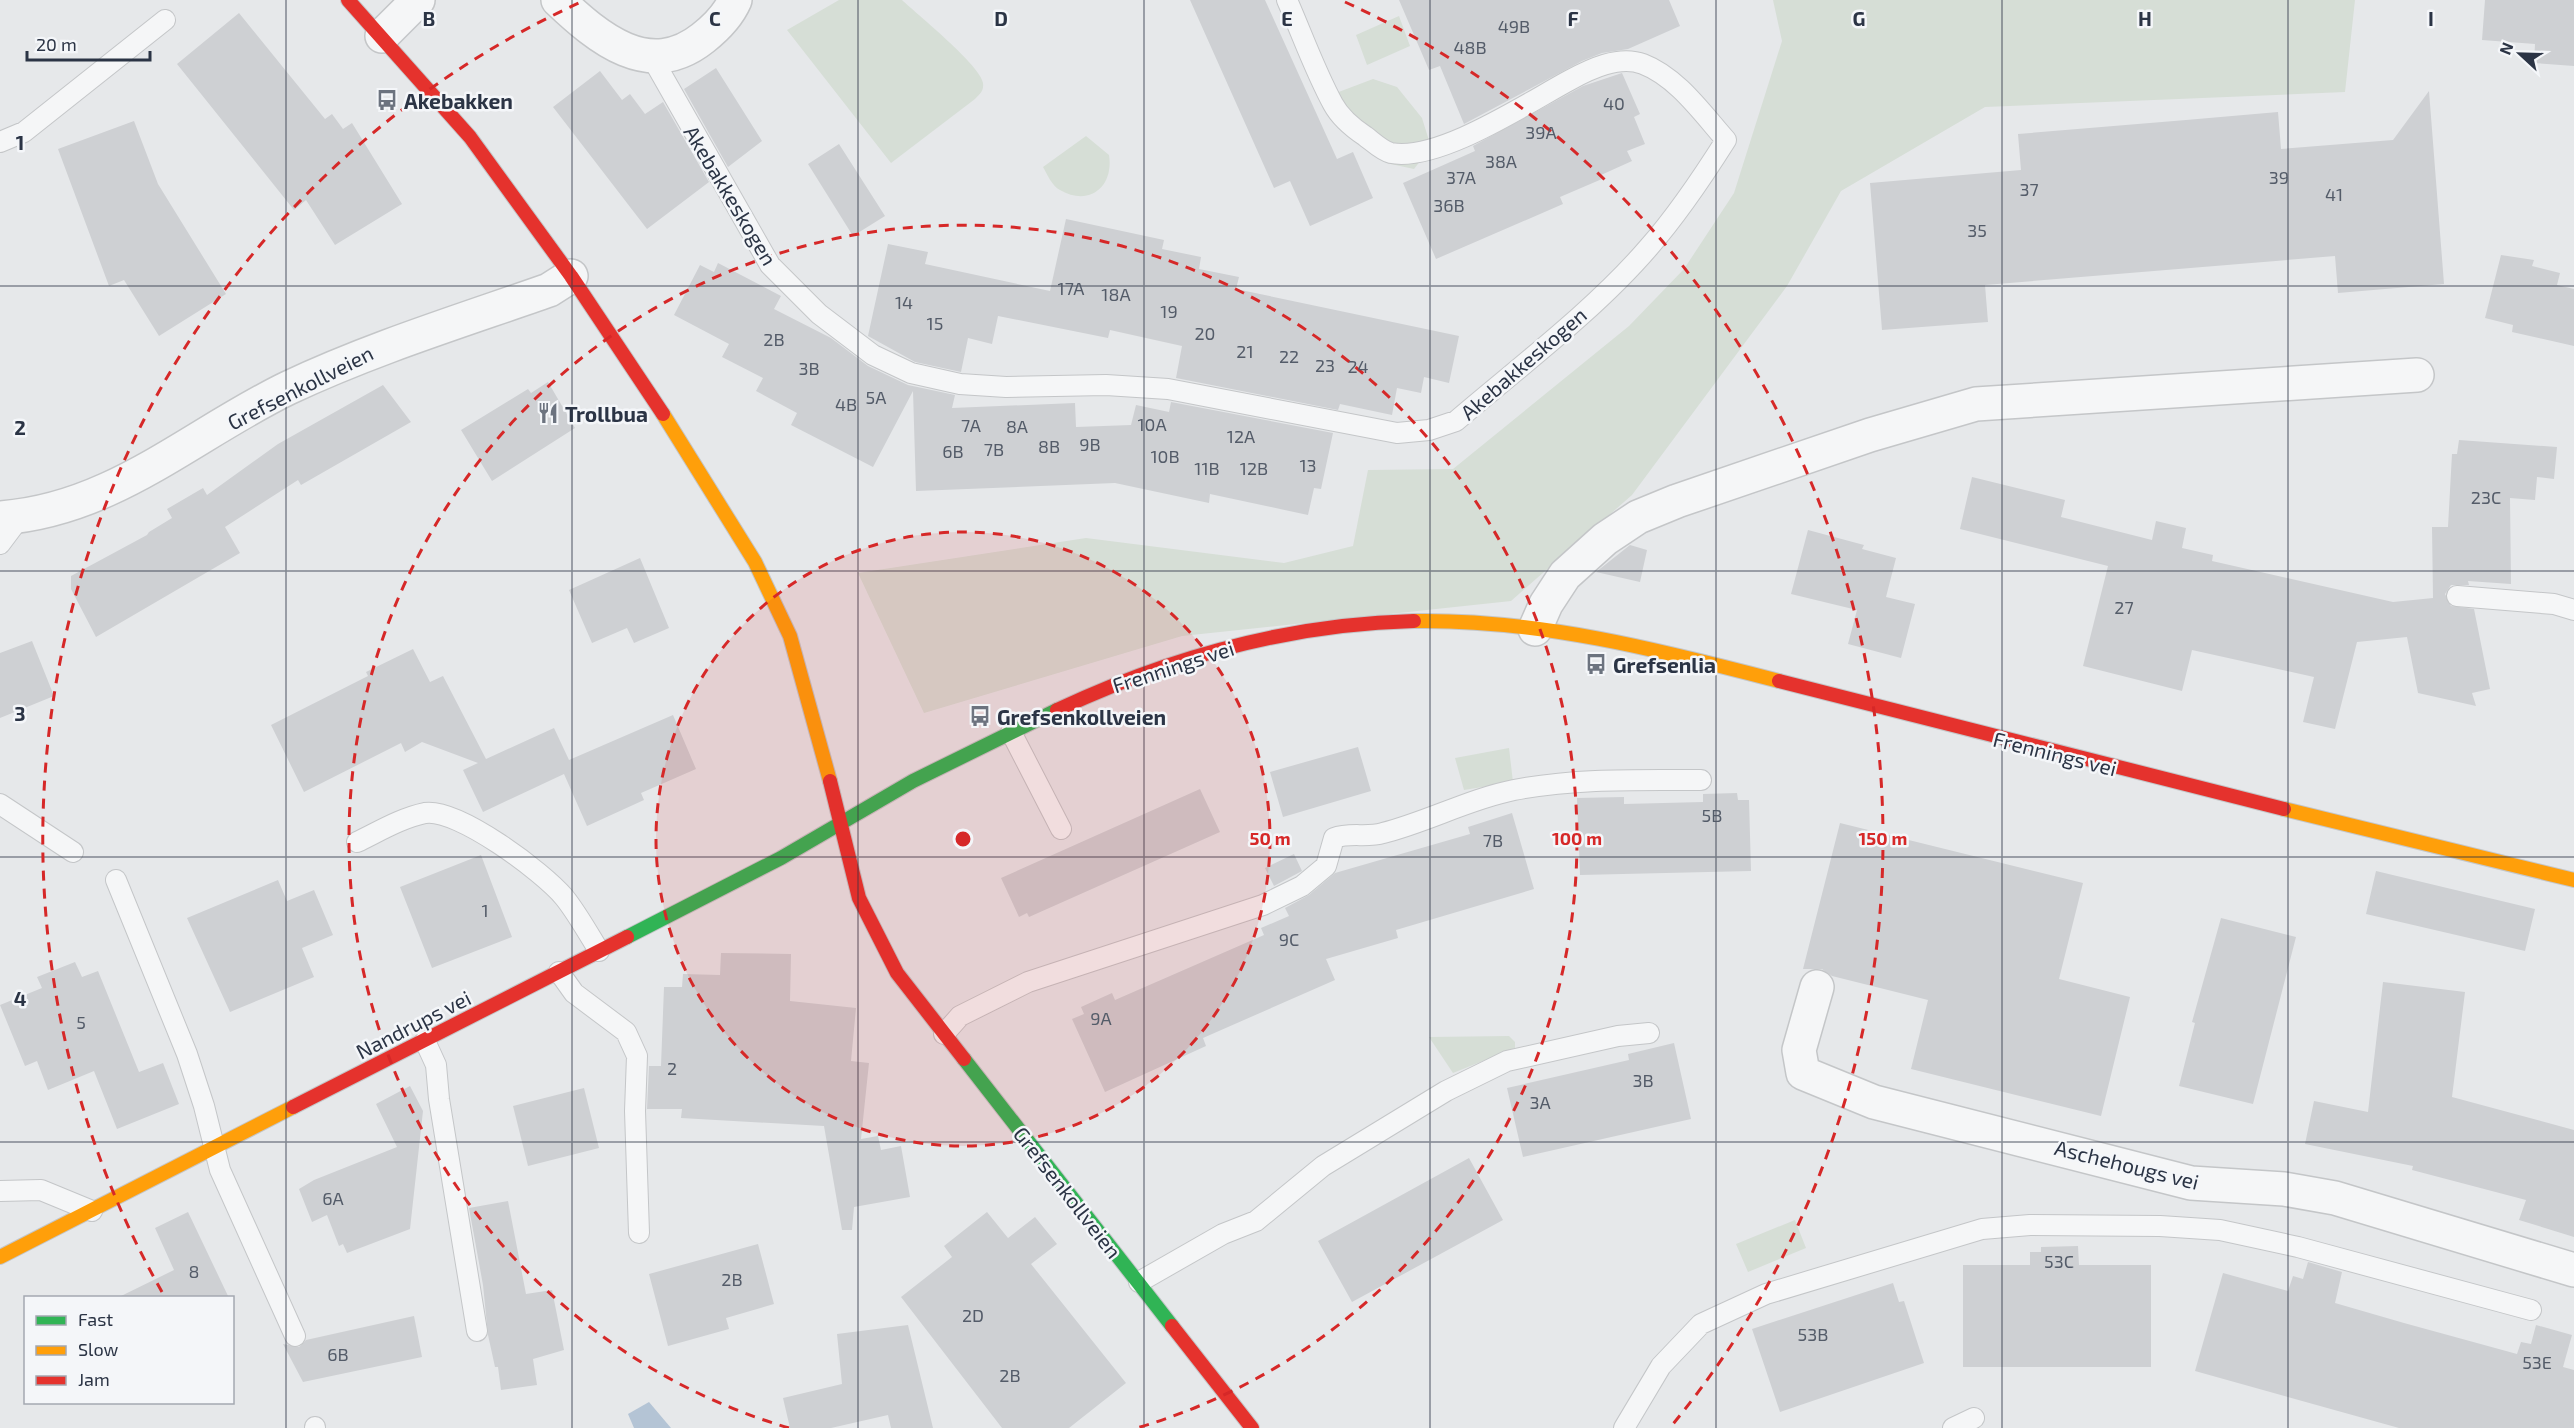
<svg xmlns="http://www.w3.org/2000/svg" width="2574" height="1428" font-family="'Exo 2',sans-serif">
	<style>
		.green { fill: #d6ded6 }
		.water { fill: #b4c4d5 }
		.building { fill: #ced0d3 }
		.lines { fill: none; stroke-linecap: round; stroke-linejoin: round }
		.lane-casing { stroke: #c4c6c8; stroke-width: 22 }
		.street-casing { stroke: #c4c6c8; stroke-width: 36 }
		.fast-casing { stroke: #c4c6c8; stroke-width: 16 }
		.slow-casing { stroke: #c4c6c8; stroke-width: 16 }
		.jam-casing { stroke: #c4c6c8; stroke-width: 16 }
		.lane { stroke: #f5f6f7; stroke-width: 20 }
		.street { stroke: #f5f6f7; stroke-width: 33 }
		.fast { stroke: #30b455; stroke-width: 14 }
		.slow { stroke: #ff9f0a; stroke-width: 14 }
		.jam { stroke: #e5322d; stroke-width: 14 }
		.grid { fill: none; stroke: #2b3445; stroke-width: 1.5; stroke-opacity: 0.55 }
		.ring { fill: none; stroke: #d62828; stroke-width: 3; stroke-dasharray: 10 8 }
		.labels { text-anchor: middle; dominant-baseline: central; stroke-width: 5; stroke-linejoin: round; paint-order: stroke }
		.number-label { font-size: 18px; fill: #545c69 }
		.poi-label { font-size: 21px; font-weight: bold; fill: #2b3445; stroke: #f4f6f9; text-anchor: start }
		.street-label { font-size: 21px; fill: #2b3445; stroke: #f4f6f9 }
		.grid-label { font-size: 20px; text-anchor: middle; font-weight: bold; fill: #2b3445; stroke: #f4f6f9; stroke-width: 5; stroke-linejoin: round; paint-order: stroke }
		.centre { fill: #d62828; stroke: #f4f6f9; stroke-width: 3 }
		.ring-label { font-size: 18px; text-anchor: middle; font-weight: bold; fill: #d62828; stroke: #f4f6f9; stroke-width: 5; stroke-linejoin: round; paint-order: stroke }
	</style>
	<rect width="100%" height="100%" fill="#e6e8ea"/>
	<path class="green" d="M839,0H902C917,14 981,66 983,83C984,91 980,94 975,99L891,163L787,30Z
		M1773,0H2355L2345,92L1985,107L1841,191L1787,286L1632,495L1511,601L1182,636L924,713L858,573L1086,538L1284,563L1353,546L1368,470L1453,469L1629,326L1684,269L1734,193L1782,41Z
		M1399,16L1410,46L1367,65L1356,35Z
		M1373,79L1397,87L1422,118L1431,147L1414,169L1386,163L1358,136L1336,93Z
		M1086,136L1109,155C1114,187 1089,207 1060,190C1052,186 1047,174 1043,167Z
		M1509,748L1513,782L1464,790L1455,758Z
		M1509,1036L1515,1042V1048L1453,1073L1429,1037Z
		M1795,1220L1806,1248L1748,1272L1736,1244Z"/>
	<path class="water" d="M649,1402L671,1428H634L628,1414Z"/>
	<path class="building" d="M1190,0H1265L1337,159L1353,152L1373,198L1310,226L1290,181L1274,188Z
		M1399,0H1669L1680,26L1628,49L1602,53L1582,61L1464,124L1440,66L1429,70Z
		M2485,0H2574V66L2534,63L2535,44L2482,40Z
		M239,13L325,119L332,114L343,129L352,123L402,204L335,245L306,200L294,210L177,64Z
		M716,68L762,141L728,167L684,89Z
		M600,71L622,100L630,94L645,114L663,102L709,182L647,229L553,107Z
		M1622,73L1640,114L1634,117L1645,144L1627,151L1632,161L1601,175L1602,179L1560,197L1563,204L1436,259L1403,183L1475,151L1473,146L1583,86Z
		M2429,91L2444,284L2338,293L2335,256L1985,285L1988,322L1882,330L1870,183L2021,170L2018,134L2186,120L2278,112L2281,149L2393,140Z
		M134,121L158,184L226,294L159,336L124,280L109,286L58,149Z
		M839,144L885,216L853,236L808,164Z
		M1066,219L1164,240L1162,249L1201,257L1199,269L1239,277L1236,289L1459,336L1449,383L1424,377L1421,393L1397,388L1392,415L1340,404L1338,410L1176,378L1182,346L1110,330L1108,338L998,316L992,344L968,338L961,372L915,362L868,336L888,244L928,252L925,264L1050,291Z
		M2501,255L2534,260L2532,266L2560,273L2557,285L2574,289V346L2512,332L2513,325L2485,318Z
		M718,263L781,296L774,309L831,338L868,366L908,385L955,395L952,408L1075,403L1076,427L1131,425L1136,405L1169,412L1171,402L1333,433L1321,489L1314,488L1308,515L1210,494L1209,503L1115,483L916,491L913,391L873,467L791,425L797,413L756,391L763,378L722,357L729,344L674,315L700,265L714,272Z
		M548,382L575,428L492,481L461,430L528,389L531,393Z
		M383,385L411,422L301,485L298,480L225,527L240,553L96,637L71,589V576L147,535L149,532L172,518L167,509L203,488L207,495L278,444Z
		M2459,440L2557,447L2554,479L2537,477L2535,500L2510,498L2511,584L2468,581L2469,585H2451L2445,594L2451,606L2474,609L2490,689L2472,693L2476,706L2418,693L2407,637L2357,642L2335,729L2303,722L2314,677L2192,650L2182,691L2083,666L2108,566L1960,529L1972,477L2065,500L2061,517L2152,540L2156,521L2186,528L2182,548L2213,555L2212,561L2393,602L2433,598L2432,527H2448L2452,454H2457Z
		M1808,530L1864,545L1862,549L1896,558L1886,597L1915,604L1901,658L1848,644L1857,610L1791,594Z
		M1630,545L1647,550L1640,582L1596,572Z
		M640,558L669,628L634,643L627,628L592,643L569,590Z
		M32,641L54,696L0,718V653Z
		M413,649L430,682L443,676L486,759L554,728L569,760L673,715L696,769L641,793L644,800L587,826L564,774L483,812L463,770L478,763L422,742L405,752L401,743L304,792L271,725L368,676L366,672Z
		M1358,747L1371,791L1283,817L1270,772Z
		M1200,789L1220,832L1029,917L1027,913L1019,917L1001,878Z
		M1737,793L1738,800H1749L1751,871L1580,875L1577,798L1624,797V804L1703,802V794Z
		M1512,813L1534,889L1396,930L1398,938L1326,959L1335,980L1203,1038L1206,1046L1105,1092L1072,1019L1084,1014L1081,1007L1112,993L1115,1000L1264,935L1261,928L1289,916L1285,908L1309,895L1335,873L1470,834L1468,827Z
		M1840,823L2083,883L2059,979L2130,997L2101,1116L1911,1069L1928,1000L1832,976L1822,969H1803Z
		M1294,854L1302,871L1274,886L1265,868Z
		M481,855L512,937L432,968L400,887Z
		M2376,871L2535,909L2525,951L2366,914Z
		M278,880L287,901L314,890L333,935L302,948L314,977L230,1012L187,918Z
		M2221,918L2296,937L2253,1104L2179,1086L2195,1023L2192,1022Z
		M721,953L791,954L790,1001L856,1008L851,1061L869,1063L861,1139L878,1136L881,1150L901,1146L910,1197L854,1207L852,1230H842L824,1126L681,1118L682,1109H647L649,1066H661L664,987H682L683,974L720,975Z
		M75,962L82,977L98,971L139,1072L163,1063L179,1104L117,1129L94,1071L48,1090L37,1061L25,1066L0,1005L42,988L37,977Z
		M2383,982L2465,992L2452,1097L2574,1130V1237L2519,1220L2526,1200L2412,1170L2413,1166L2305,1144L2314,1101L2368,1112Z
		M1674,1043L1691,1119L1523,1157L1507,1088L1629,1060L1628,1054Z
		M410,1086L423,1111L410,1229L347,1253L343,1244L339,1246L327,1215L312,1222L299,1189L314,1180L397,1147L376,1104Z
		M584,1088L599,1148L528,1166L513,1106Z
		M1469,1158L1503,1220L1352,1302L1318,1241Z
		M508,1201L526,1294L552,1290L564,1350L533,1359L537,1385L501,1390L498,1367H495L488,1335L483,1285L469,1208Z
		M188,1212L229,1298H117L174,1270L155,1228Z
		M987,1212L1008,1238L1035,1217L1057,1244L1031,1264L1126,1383L1069,1428H1002L901,1297L952,1257L944,1246Z
		M758,1244L774,1304L726,1318L729,1329L668,1346L649,1274Z
		M2078,1246L2079,1265H2151V1367H1963V1265H2030V1252H2041V1247Z
		M2308,1262L2342,1272L2335,1303L2404,1323L2517,1354L2521,1342L2531,1344L2536,1325L2572,1335L2563,1367L2574,1370V1428H2399L2195,1371L2223,1273L2288,1291L2293,1276L2303,1279Z
		M1893,1283L1899,1302L1904,1301L1924,1363L1780,1412L1752,1329Z
		M414,1316L422,1357L303,1382L283,1344L299,1347L306,1340Z
		M908,1325L933,1428H891L888,1415L831,1428H790L783,1398L842,1384L837,1334Z"/>
	<g class="lines">
		<defs>
			<path id="lane" d="M651,56L770,265L819,314L873,355L911,373L960,384L1006,387L1106,385L1168,389L1397,433L1429,430L1456,421C1519,367 1595,310 1649,247C1678,214 1702,178 1726,140C1702,113 1677,77 1643,64C1619,55 1590,69 1570,80C1527,103 1439,162 1391,153C1382,151 1372,141 1365,136C1353,128 1340,117 1333,104C1315,71 1302,34 1287,0
				M0,142L24,132L165,20
				M0,544L21,516
				M2457,596L2554,604L2574,610
				M1011,732L1061,829
				M0,804L73,852
				M357,842C378,832 401,818 425,813C458,808 543,872 564,897C577,913 588,933 599,951
				M116,880L187,1054L204,1106L220,1170L295,1336
				M559,972L574,993L626,1032L637,1056L635,1111L639,1233
				M944,1034L960,1016L1028,982L1263,905L1302,886L1326,866L1334,838C1350,832 1367,838 1383,833C1427,822 1469,799 1514,790C1576,778 1638,780 1701,780
				M425,1041L436,1065L439,1099L477,1331
				M0,1191L41,1190L92,1211
				M1139,1282L1223,1234L1256,1221L1323,1166L1446,1091L1507,1061L1618,1036L1649,1033
				M315,1428V1427
				M1624,1428L1661,1366L1701,1324L1766,1294L1982,1229L2030,1225L2160,1226L2220,1230L2298,1247L2531,1310
				M1953,1428L1974,1418"/>
			<path id="street" d="M558,0C598,38 649,81 703,38C717,27 728,16 735,0
				M382,36L418,0
				M0,518C113,510 191,435 288,388C373,348 461,321 549,290L571,276
				M1535,629L1546,604L1565,575L1605,539L1638,517L1677,501L1870,435L1976,404L2417,375
				M1817,987L1799,1050L1803,1073L1874,1102L2191,1183L2284,1189L2335,1198L2574,1270"/>
			<path id="fast" d="M627,937L781,858L913,781L1057,710
				M964,1059L1172,1326"/>
			<path id="slow" d="M663,414L755,562L790,636L830,781
				M1414,621C1538,619 1660,650 1779,681
				M2284,809L2574,880
				M0,1257L293,1107"/>
			<path id="jam" d="M348,0L470,137L571,276L663,414
				M1779,681L2284,809
				M1057,710C1170,657 1288,624 1414,621
				M830,781L859,898L897,973L964,1059
				M293,1107L627,937
				M1172,1326L1252,1428"/>
		</defs>
		<use href="#lane" class="lane-casing"/>
		<use href="#street" class="street-casing"/>
		<use href="#fast" class="fast-casing"/>
		<use href="#slow" class="slow-casing"/>
		<use href="#jam" class="jam-casing"/>
		<use href="#lane" class="lane"/>
		<use href="#street" class="street"/>
		<use href="#fast" class="fast"/>
		<use href="#slow" class="slow"/>
		<use href="#jam" class="jam"/>
	</g>
	<path class="grid" d="M286,0V1428M572,0V1428M858,0V1428M1144,0V1428M1430,0V1428M1716,0V1428M2002,0V1428M2288,0V1428M0,286H2574M0,571H2574M0,857H2574M0,1142H2574"/>
	<circle cx="963" cy="839" r="307" fill="#d62828" fill-opacity=".12"/>
	<g class="ring">
		<circle cx="963" cy="839" r="307"/>
		<path d="M789 1428A614 614 0 1 1 1137 1428"/>
		<path d="M162 1292A920 920 0 0 1 581 2M1345 2A920 920 0 0 1 1673 1424"/>
	</g>
	<defs>
		<symbol id="bus-bare" viewBox="-9 -9 18 18"><path d="M-5-6H5V4H4V6H2V4H-2V6H-4V4H-5ZM-3.5-4V0h7V-4ZM-3.5 1.2v1.5H-2V1.2ZM2 1.2v1.5H3.5V1.2Z" fill="#6c737f" stroke="#f4f6f9" stroke-width="2.5" paint-order="stroke"/></symbol>
		<symbol id="restaurant-bare" viewBox="-9 -9 18 18"><path d="M-5-6h1v4h1v-4h1v4h1v-4h1v5L-1.5 .5V6h-2V.5L-5-1ZM5-6V6H3V1.5H1.5Q1.5-4 5-6Z" fill="#6c737f" stroke="#f4f6f9" stroke-width="2.5" paint-order="stroke"/></symbol>
	</defs>
	<g fill-rule="evenodd">
		<use href="#bus-bare" x="372" y="85" width="30" height="30"/>
		<use href="#restaurant-bare" x="533" y="398" width="30" height="30"/>
		<use href="#bus-bare" x="1581" y="649" width="30" height="30"/>
		<use href="#bus-bare" x="965" y="701" width="30" height="30"/>
	</g>
	<g class="labels">
		<g class="number-label">
			<text x="1514" y="26">49B</text>
			<text x="1470" y="47">48B</text>
			<text x="1614" y="103">40</text>
			<text x="1541" y="132">39A</text>
			<text x="1501" y="161">38A</text>
			<text x="1461" y="177">37A</text>
			<text x="2279" y="177">39</text>
			<text x="2029" y="189">37</text>
			<text x="2334" y="194">41</text>
			<text x="1449" y="205">36B</text>
			<text x="1977" y="230">35</text>
			<text x="1071" y="288">17A</text>
			<text x="1116" y="294">18A</text>
			<text x="904" y="302">14</text>
			<text x="1169" y="311">19</text>
			<text x="935" y="323">15</text>
			<text x="1205" y="333">20</text>
			<text x="774" y="339">2B</text>
			<text x="1245" y="351">21</text>
			<text x="1289" y="356">22</text>
			<text x="1325" y="365">23</text>
			<text x="1358" y="366">24</text>
			<text x="809" y="368">3B</text>
			<text x="876" y="397">5A</text>
			<text x="846" y="404">4B</text>
			<text x="1152" y="424">10A</text>
			<text x="971" y="425">7A</text>
			<text x="1017" y="426">8A</text>
			<text x="1241" y="436">12A</text>
			<text x="1090" y="444">9B</text>
			<text x="1049" y="446">8B</text>
			<text x="994" y="449">7B</text>
			<text x="953" y="451">6B</text>
			<text x="1165" y="456">10B</text>
			<text x="1308" y="465">13</text>
			<text x="1207" y="468">11B</text>
			<text x="1254" y="468">12B</text>
			<text x="2486" y="497">23C</text>
			<text x="2124" y="607">27</text>
			<text x="1712" y="815">5B</text>
			<text x="1493" y="840">7B</text>
			<text x="485" y="910">1</text>
			<text x="1289" y="939">9C</text>
			<text x="1101" y="1018">9A</text>
			<text x="81" y="1022">5</text>
			<text x="672" y="1068">2</text>
			<text x="1643" y="1080">3B</text>
			<text x="1540" y="1102">3A</text>
			<text x="333" y="1198">6A</text>
			<text x="2059" y="1261">53C</text>
			<text x="194" y="1271">8</text>
			<text x="732" y="1279">2B</text>
			<text x="973" y="1315">2D</text>
			<text x="1813" y="1334">53B</text>
			<text x="338" y="1354">6B</text>
			<text x="2537" y="1362">53E</text>
			<text x="1010" y="1375">2B</text>
		</g>
		<g class="poi-label">
			<text x="404" y="100">Akebakken</text>
			<text x="565" y="413">Trollbua</text>
			<text x="1613" y="664">Grefsenlia</text>
			<text x="997" y="716">Grefsenkollveien</text>
		</g>
		<g class="street-label">
			<text transform="translate(731 195) rotate(59)">Akebakkeskogen</text>
			<text transform="translate(1523 363) rotate(-41)">Akebakkeskogen</text>
			<text transform="translate(300 387) rotate(-27)">Grefsenkollveien</text>
			<text transform="translate(1173 666) rotate(-18)">Frennings vei</text>
			<text transform="translate(2055 753) rotate(14)">Frennings vei</text>
			<text transform="translate(413 1024) rotate(-27)">Nandrups vei</text>
			<text transform="translate(2127 1164) rotate(14)">Aschehougs vei</text>
			<text transform="translate(1068 1192) rotate(52)">Grefsenkollveien</text>
		</g>
	</g>
	<g class="grid-label">
		<text x="429" y="26">B</text>
		<text x="715" y="26">C</text>
		<text x="1001" y="26">D</text>
		<text x="1287" y="26">E</text>
		<text x="1573" y="26">F</text>
		<text x="1859" y="26">G</text>
		<text x="2145" y="26">H</text>
		<text x="2431" y="26">I</text>
		<text x="20" y="150">1</text>
		<text x="20" y="435">2</text>
		<text x="20" y="721">3</text>
		<text x="20" y="1006">4</text>
	</g>
	<circle cx="963" cy="839" r="9" class="centre"/>
	<g class="ring-label">
		<text x="1270" y="845">50 m</text>
		<text x="1577" y="845">100 m</text>
		<text x="1883" y="845">150 m</text>
	</g>
	<rect x="24" y="1296" width="210" height="108" fill="#f4f6f9" stroke="#a4a8b1" stroke-width="1.5"/>
	<rect x="36" y="1316" width="30" height="9" fill="#30b455" stroke="#a4a8b1" stroke-width="1.5"/>
	<text x="78" y="1326" font-size="18" fill="#2b3445">Fast</text>
	<rect x="36" y="1346" width="30" height="9" fill="#ff9f0a" stroke="#a4a8b1" stroke-width="1.5"/>
	<text x="78" y="1356" font-size="18" fill="#2b3445">Slow</text>
	<rect x="36" y="1376" width="30" height="9" fill="#e5322d" stroke="#a4a8b1" stroke-width="1.5"/>
	<text x="78" y="1386" font-size="18" fill="#2b3445">Jam</text>
	<g transform="translate(2520 54) rotate(292)" stroke="#f4f6f9" stroke-width="4.5" paint-order="stroke">
	<path d="M0-4.5L10 22L0 15L-10 22Z" fill="#2b3445"/>
	<text y="-9" font-size="16" font-weight="bold" text-anchor="middle" fill="#2b3445">N</text>
	</g>
	<path d="M27 51v9h123v-9" fill="none" stroke="#2b3445" stroke-width="3"/>
	<text x="36" y="51" font-size="18" fill="#2b3445" stroke="#f4f6f9" stroke-width="4.5" paint-order="stroke">20 m</text>
</svg>
